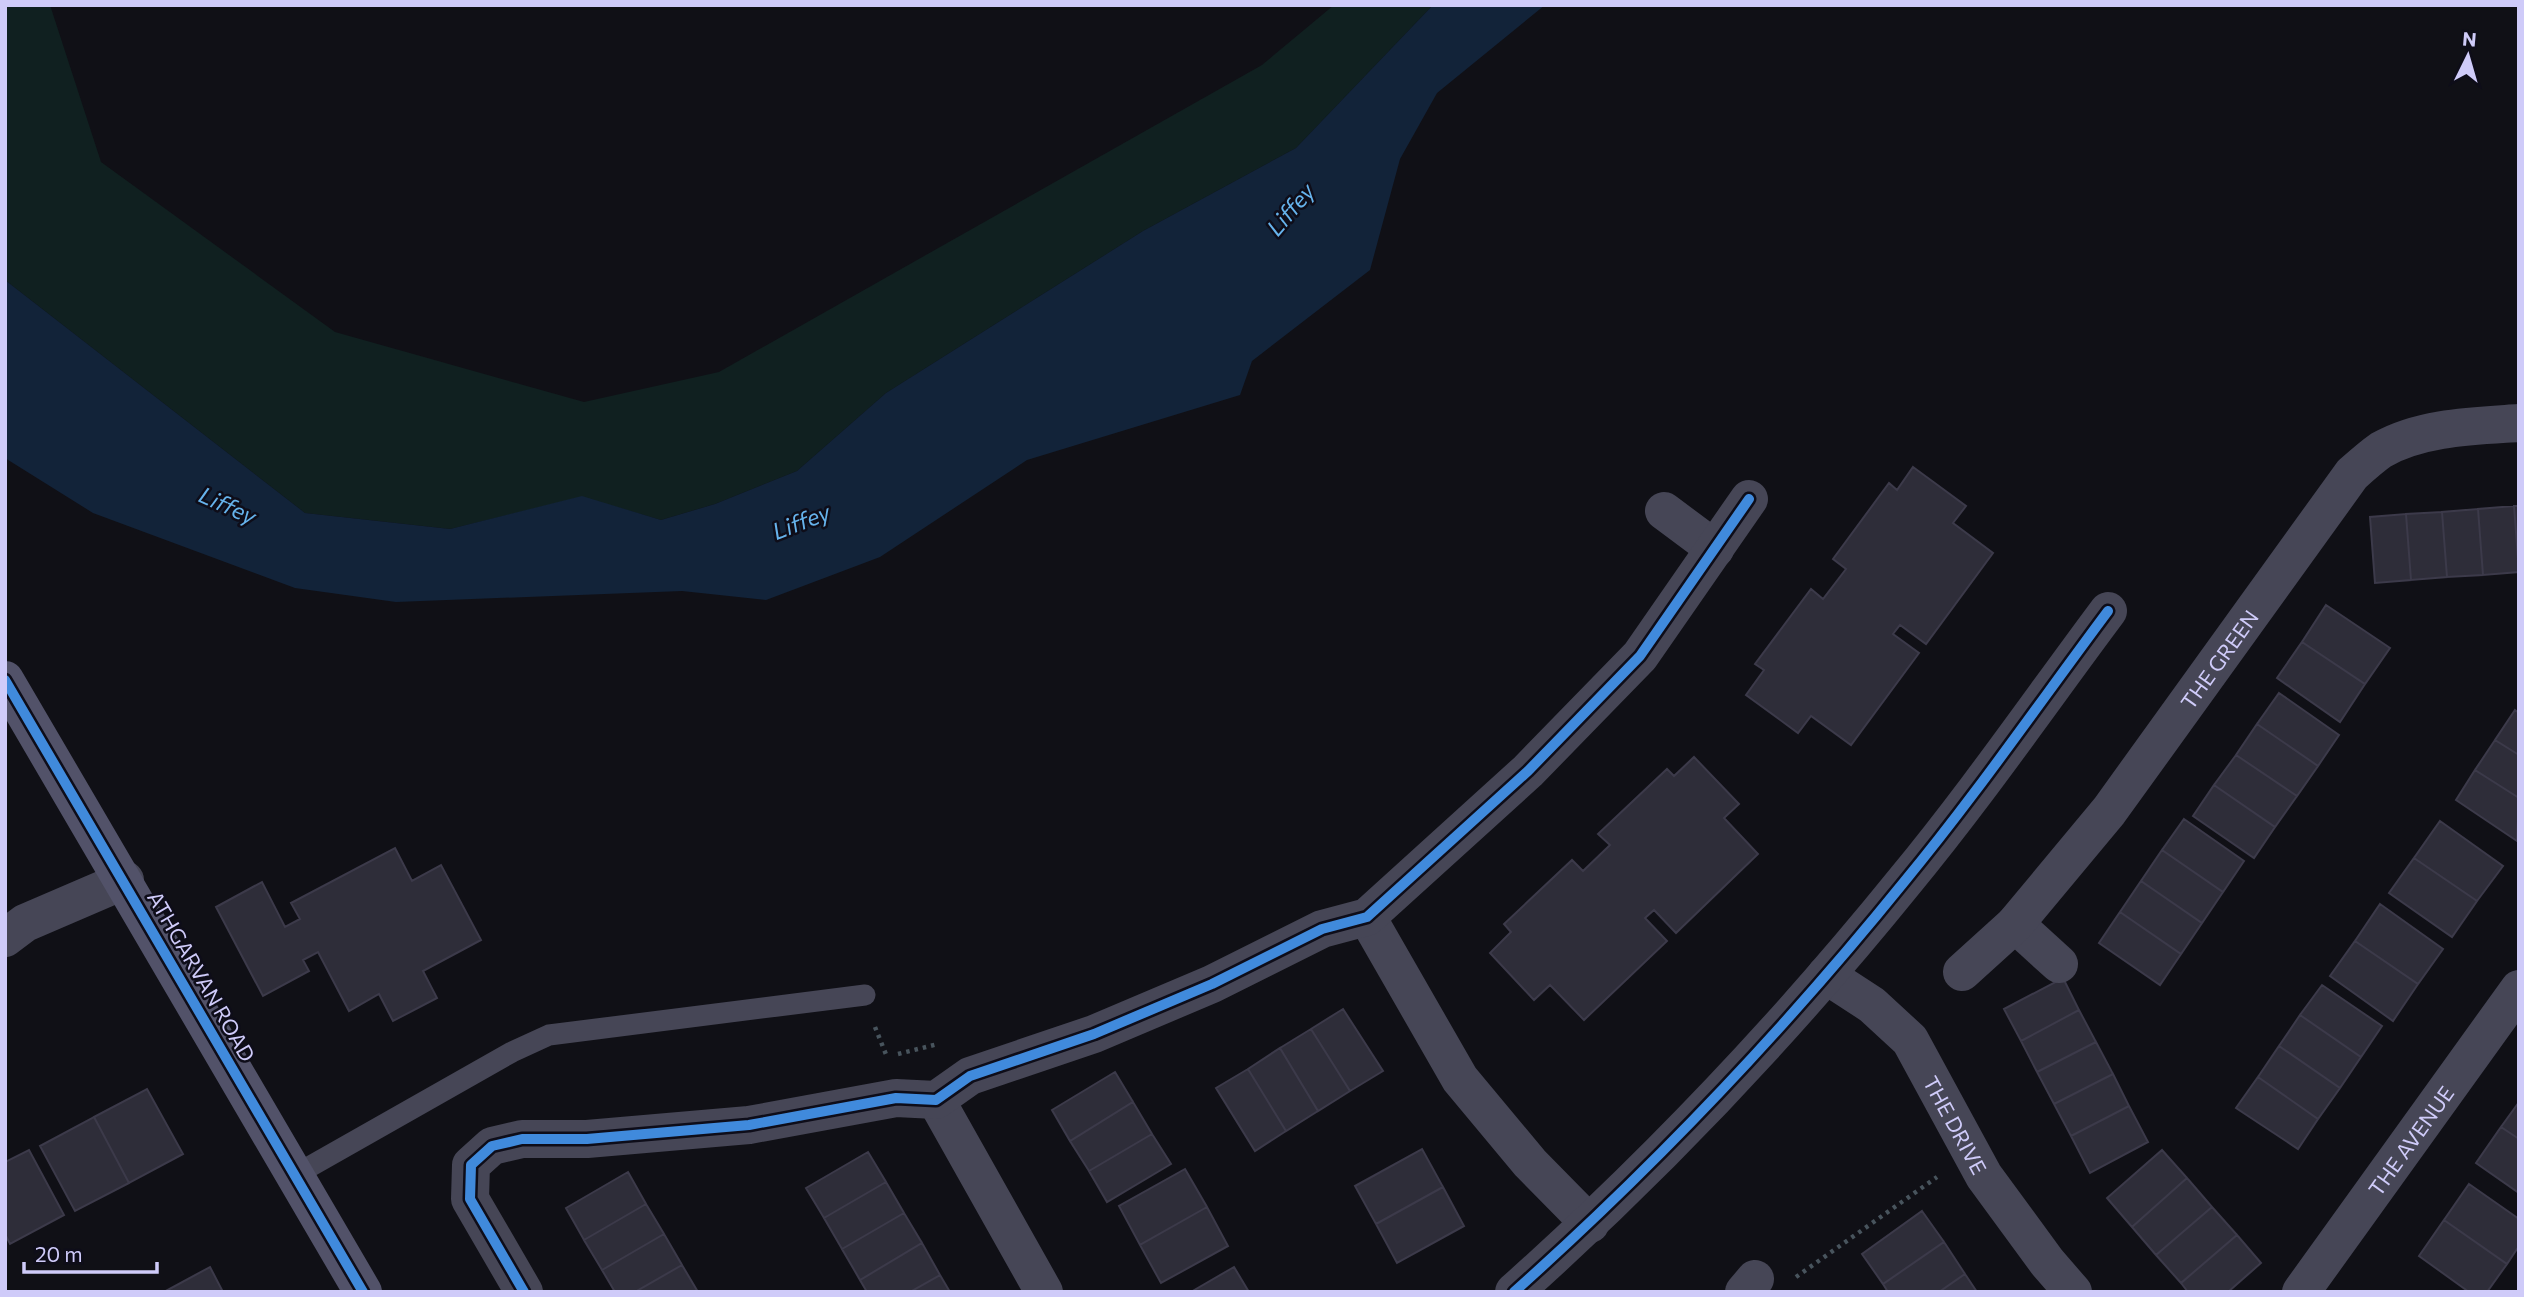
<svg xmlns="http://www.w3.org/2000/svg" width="2524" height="1297" font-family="Commissioner,sans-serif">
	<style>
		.green { fill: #102020 }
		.water { fill: #122339 }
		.building { fill: #2e2d39; stroke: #3c3a4a; stroke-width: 2 }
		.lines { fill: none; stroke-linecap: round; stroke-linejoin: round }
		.path { stroke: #48545d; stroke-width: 4.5; stroke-dasharray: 3.5 5; stroke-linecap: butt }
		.lane { stroke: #464656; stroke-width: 21 }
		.street { stroke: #464656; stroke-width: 38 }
		.secondary { stroke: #525269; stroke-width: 38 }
		.cycleway-casing { stroke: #0e0d19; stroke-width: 15 }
		.cycleway { stroke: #408adc; stroke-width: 10 }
		.labels { text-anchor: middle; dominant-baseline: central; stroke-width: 5; stroke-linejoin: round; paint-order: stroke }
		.street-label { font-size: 21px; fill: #cfcbf9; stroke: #0e0d19 }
		.water-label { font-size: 23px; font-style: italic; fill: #66b3ec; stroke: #0e0d19 }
	</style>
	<rect width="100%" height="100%" fill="#101016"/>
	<path class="green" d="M5,5H50L101,162L335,332L584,402L719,372L1262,65L1334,5H1433L1296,148L1143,231L886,393L797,471L715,504L661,520L582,497L450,529L305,513L5,280Z"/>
	<path class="water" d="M1433,5H1545L1437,93L1400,159L1370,270L1252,361L1240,395L1027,460L880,557L766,600L682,591L396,602L295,588L93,513L5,458V280L305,513L450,529L582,496L661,520L715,504L797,471L886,393L1143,231L1296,148Z"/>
	<path class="building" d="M1913,467L1966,506L1953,523L1993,553L1926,644L1900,625L1893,634L1919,653L1851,745L1811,716L1798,733L1746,695L1764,670L1755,664L1811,589L1823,599L1846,569L1833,559L1889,483L1897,490Z
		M2514,506H2519V572Z
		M2514,506L2519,572L2483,575L2478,509Z
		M2478,509L2483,575L2447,577L2442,512Z
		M2442,512L2447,577L2411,580L2406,514Z
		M2406,514L2411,580L2375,583L2370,517Z
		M2326,605L2390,648L2365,684L2302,642Z
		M2302,642L2365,684L2340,722L2277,678Z
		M2279,693L2339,735L2318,766L2257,724Z
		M2515,710L2519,713V755L2495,740Z
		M2257,724L2318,766L2297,796L2236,755Z
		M2495,740L2519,755V798L2475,770Z
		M2236,755L2297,796L2275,827L2214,785Z
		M1694,757L1739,804L1724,818L1758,854L1676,933L1654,910L1645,918L1667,941L1584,1020L1550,985L1534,1000L1490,953L1511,932L1504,924L1572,860L1583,871L1610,845L1598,834L1667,769L1674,776Z
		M2475,770L2519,798L2517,841L2456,800Z
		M2214,785L2275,827L2254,858L2193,816Z
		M2184,819L2244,861L2223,892L2162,850Z
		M2440,821L2503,866L2477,901L2414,858Z
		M395,848L412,881L441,865L481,940L423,971L437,998L393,1021L379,994L349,1011L318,952L303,960L309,971L263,996L216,907L262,882L285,927L300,919L291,903Z
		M2162,850L2223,892L2202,923L2141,881Z
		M2414,858L2477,901L2452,937L2389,893Z
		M2141,881L2202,923L2181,954L2120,912Z
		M2380,904L2443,949L2418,984L2355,941Z
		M2120,912L2181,954L2160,985L2099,943Z
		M2355,941L2418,984L2393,1021L2330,976Z
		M2063,978L2079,1010L2021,1041L2004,1009Z
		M2322,985L2382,1026L2361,1057L2300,1015Z
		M1343,1009L1383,1071L1350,1091L1311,1029Z
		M2079,1010L2096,1042L2037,1072L2021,1041Z
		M2300,1015L2361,1057L2340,1088L2279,1046Z
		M1311,1029L1350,1091L1318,1111L1280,1048Z
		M2096,1042L2113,1074L2054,1104L2037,1072Z
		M2279,1046L2340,1088L2318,1119L2258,1077Z
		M1280,1048L1318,1111L1286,1131L1248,1069Z
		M1248,1069L1286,1131L1255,1151L1216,1088Z
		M1115,1072L1133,1102L1070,1141L1052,1110Z
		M2113,1074L2129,1106L2071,1136L2054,1104Z
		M2258,1077L2318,1119L2298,1149L2236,1108Z
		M147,1089L183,1154L129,1183L94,1117Z
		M1133,1102L1152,1134L1089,1171L1070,1141Z
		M2519,1102V1139L2501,1127Z
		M2129,1106L2148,1142L2090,1173L2071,1136Z
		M94,1117L129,1183L75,1211L40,1146Z
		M2501,1127L2519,1139V1193L2476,1163Z
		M1152,1134L1171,1164L1107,1202L1089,1171Z
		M1422,1149L1443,1187L1376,1224L1355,1186Z
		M29,1150L64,1215L10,1244L5,1234V1162Z
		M2162,1150L2187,1178L2132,1227L2107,1198Z
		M868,1152L886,1182L824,1218L806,1188Z
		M1185,1169L1207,1207L1140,1245L1119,1206Z
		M628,1172L646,1204L584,1240L566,1208Z
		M2187,1178L2212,1207L2156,1255L2132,1227Z
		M886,1182L904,1213L842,1249L824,1218Z
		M2469,1184L2519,1219V1246L2507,1264L2444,1220Z
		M1443,1187L1464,1226L1397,1263L1376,1224Z
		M646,1204L664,1234L602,1270L584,1240Z
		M1207,1207L1228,1246L1161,1283L1140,1245Z
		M2212,1207L2237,1235L2181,1283L2156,1255Z
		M1922,1211L1944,1242L1883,1284L1862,1254Z
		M904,1213L922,1243L860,1280L842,1249Z
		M2444,1220L2507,1264L2487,1292H2469L2419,1256Z
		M664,1234L682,1265L635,1292H615L602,1270Z
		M2237,1235L2261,1263L2228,1292H2188L2181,1283Z
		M1944,1242L1965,1274L1939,1292H1888L1883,1284Z
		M922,1243L940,1275L910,1292H867L860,1280Z
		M682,1265L698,1292H635Z
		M210,1267L223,1292H164Z
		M1234,1267L1249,1292H1191Z
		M1965,1274L1977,1292H1939Z
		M940,1275L950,1292H910Z"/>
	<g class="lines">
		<path class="path" d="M875,1027L887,1057
			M898,1054L938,1044
			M1796,1277L1937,1177"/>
		<path class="lane" d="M295,1175L512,1052L549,1035L865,995"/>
		<g class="street">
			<path d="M1664,511L1715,549"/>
			<path d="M1367,917L1460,1079L1530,1163L1590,1224"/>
			<path d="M2015,924L2059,964"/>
			<path d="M5,938L25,923L125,880"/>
			<path id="s1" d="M1962,972L2015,924L2109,811L2352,474C2361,466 2371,457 2381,450C2421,427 2474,426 2519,423"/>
			<path id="s2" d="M1826,975L1872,1005L1910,1040L1984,1176L2047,1262L2073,1292"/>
			<path d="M936,1100L1044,1292"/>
			<path d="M524,1292L470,1199L471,1165L492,1146L522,1139H587L749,1125L896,1098L936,1100L970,1076L1094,1034L1212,984L1322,929L1367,917L1528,771L1640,656L1749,499"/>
			<path d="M1514,1292C1655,1166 1785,1029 1904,882C1976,795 2040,702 2108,611"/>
			<path d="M1744,1292L1755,1279"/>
			<path id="s3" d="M2301,1292L2519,989"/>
		</g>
		<path class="secondary" d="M5,680L363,1292"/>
		<defs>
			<path id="cycleway" d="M5,680L363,1292
				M524,1292L470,1199L471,1165L492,1146L522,1139H587L749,1125L896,1098L936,1100L970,1076L1094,1034L1212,984L1322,929L1367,917L1528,771L1640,656L1749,499
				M1514,1292C1655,1166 1785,1029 1904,882C1976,795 2040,702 2108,611"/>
		</defs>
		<use href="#cycleway" class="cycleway-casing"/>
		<use href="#cycleway" class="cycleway"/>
	</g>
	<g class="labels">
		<g class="street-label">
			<text stroke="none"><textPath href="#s1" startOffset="406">THE GREEN</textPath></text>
			<text transform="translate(202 976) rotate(60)">ATHGARVAN ROAD</text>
			<text stroke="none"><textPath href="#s2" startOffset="203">THE DRIVE</textPath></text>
			<text stroke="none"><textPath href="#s3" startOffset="187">THE AVENUE</textPath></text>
		</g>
		<g class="water-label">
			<text transform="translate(1290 209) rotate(-50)">Liffey</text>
			<text transform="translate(228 505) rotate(24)">Liffey</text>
			<text transform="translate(801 521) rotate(-21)">Liffey</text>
		</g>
	</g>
	<rect width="2524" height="1297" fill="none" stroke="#cfcbf9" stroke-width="14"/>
	<g transform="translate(2468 56) rotate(5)" stroke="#0e0d19" stroke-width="5" paint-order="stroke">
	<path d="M0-5L12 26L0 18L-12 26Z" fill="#cfcbf9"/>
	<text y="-10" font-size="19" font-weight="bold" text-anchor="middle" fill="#cfcbf9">N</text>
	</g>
	<path d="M24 1262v10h133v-10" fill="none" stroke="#cfcbf9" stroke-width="3.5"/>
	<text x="35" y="1262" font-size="21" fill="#cfcbf9" stroke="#0e0d19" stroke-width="5" paint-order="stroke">20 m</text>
</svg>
